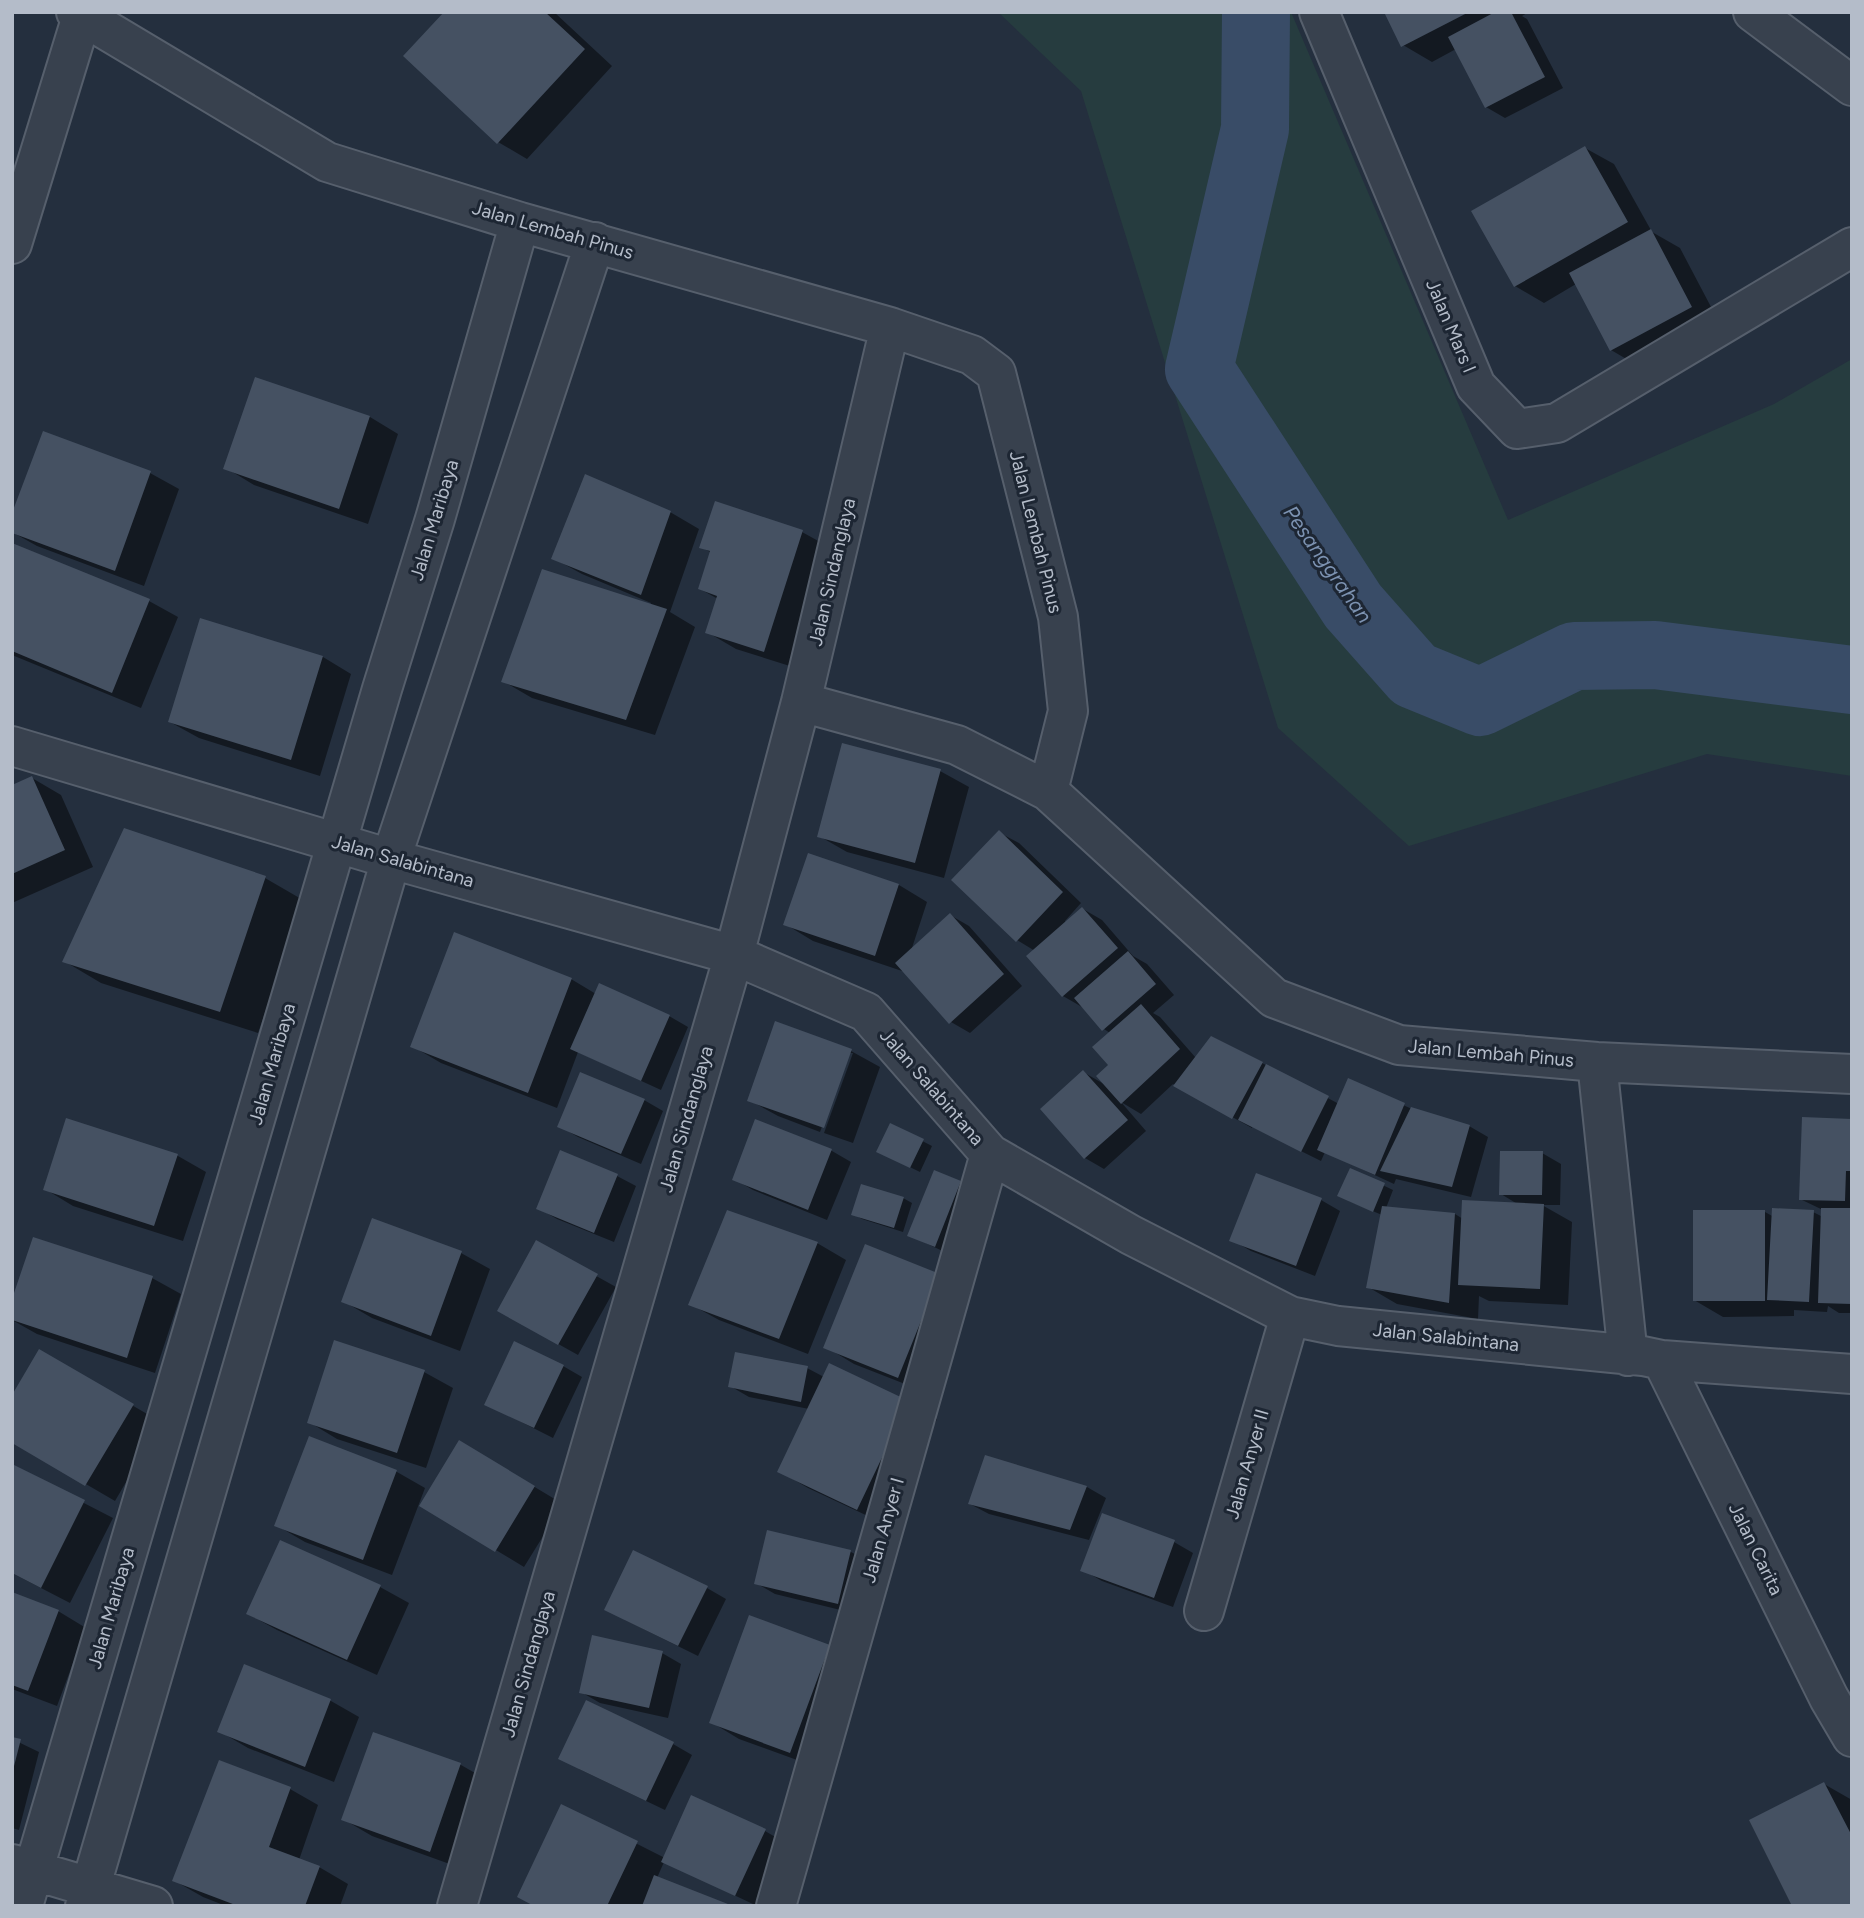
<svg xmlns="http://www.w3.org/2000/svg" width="1864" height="1918" font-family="Figtree,sans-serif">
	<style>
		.green { fill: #263c3f }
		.shadow { fill: #0007 }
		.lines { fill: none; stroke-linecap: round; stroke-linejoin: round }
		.river { stroke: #394c67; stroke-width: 68 }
		.building { fill: #455162 }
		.minor-casing { stroke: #565f6c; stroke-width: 42 }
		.minor { stroke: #38414e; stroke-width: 38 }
		.labels { text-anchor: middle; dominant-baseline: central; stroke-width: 6; stroke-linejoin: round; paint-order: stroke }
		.street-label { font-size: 19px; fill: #b4bcc9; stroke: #1d2633 }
		.water-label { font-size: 21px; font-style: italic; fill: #7c92b1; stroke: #1d2633 }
	</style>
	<rect width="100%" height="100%" fill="#242f3e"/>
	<path class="green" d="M998,12H1291L1508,520L1774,404L1852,359V776L1707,754L1409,846L1278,728L1081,91Z"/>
	<path class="shadow" d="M446,12H554L612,66L527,159L498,142Z
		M1386,12H1529L1522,16L1527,19L1563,88L1505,118L1486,107L1456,49L1432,62L1403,45Z
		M1585,148L1614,164L1652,232L1680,248L1720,324L1640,367L1611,350L1576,284L1544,303L1515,286Z
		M256,379L370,417L398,434L368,524L254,485L226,468Z
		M44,434L150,473L179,489L144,586L37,546L12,532Z
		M670,512L699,529L670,612L695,627L655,735L532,698L503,681L650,605L651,603L582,574L553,558Z
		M802,532L831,548L793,667L736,649L707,632L718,599L700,589L712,553L701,547Z
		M12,545L149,601L178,617L141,708L12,655Z
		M201,620L323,657L351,674L320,776L199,738L170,722Z
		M940,771L969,787L944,878L847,852L819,836Z
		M32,778L61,795L93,867L12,903V787Z
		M1000,833L1019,843L1081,903L1065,921L1066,923L1083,909L1102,920L1133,956L1147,964L1174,995L1153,1013L1160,1017L1196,1058L1262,1063L1339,1104L1349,1081L1412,1109L1469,1126L1488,1137L1471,1197L1396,1179L1394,1184L1325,1152L1321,1161L1252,1127V1128L1173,1084L1141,1114L1121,1102L1146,1131L1104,1169L1085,1158L1042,1109L1083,1072L1104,1084L1110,1065V1033L1104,1029L1082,1007L1063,996L1029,956L1035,951L1017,940Z
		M809,855L899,885L927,902L911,951L950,915L969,926L1022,986L970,1033L951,1022L905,972L813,941L785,924Z
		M265,878L303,900L258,1033L101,983L64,961Z
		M571,979L596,994L669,1016L688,1027L661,1090L578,1052L557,1108L441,1063L412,1046Z
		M776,1024L851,1051L880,1067L853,1143L824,1133L853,1053H849L820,1132L778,1116L749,1100Z
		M644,1100L663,1111L641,1164L578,1137L559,1126Z
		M67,1120L178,1156L206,1172L183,1241L73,1206L45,1189Z
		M756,1121L832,1151L851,1162L827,1220L753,1190L734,1179Z
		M1852,1121V1313H1839L1828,1306L1827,1312L1794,1310V1316L1723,1317L1694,1300L1765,1212L1774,1217L1813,1212L1823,1217V1210L1800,1199Z
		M891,1125L932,1146L920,1172L887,1156Z
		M561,1152L617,1176L636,1186L614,1242L557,1219L538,1208Z
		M1542,1153L1561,1164L1560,1205H1542L1572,1222L1568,1305L1489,1301L1479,1296L1478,1319L1397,1304L1368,1287L1382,1215L1349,1201L1351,1170L1393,1190L1386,1208L1455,1214L1463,1219L1519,1205L1501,1194Z
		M935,1172L961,1182L979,1193L955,1257L909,1235Z
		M903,1198L912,1203L903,1232L862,1219L853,1214Z
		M1321,1200L1340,1211L1315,1276L1251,1251L1232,1240Z
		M373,1220L461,1253L490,1269L460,1351L372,1318L343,1301Z
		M537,1243L616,1287L578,1355L499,1311Z
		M817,1243L846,1260L808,1354L719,1320L690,1304Z
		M940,1275L928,1393L854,1364L826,1347Z
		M152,1278L181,1294L155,1373L37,1334L12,1320Z
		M40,1352L161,1422L115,1501L12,1441Z
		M563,1366L582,1377L553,1438L486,1404Z
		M807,1368L824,1377L908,1403L937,1419L887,1525L808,1488L779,1471L809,1409L749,1397L730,1386Z
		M424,1372L453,1388L426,1468L337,1439L309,1422Z
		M310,1439L397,1472L425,1488L392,1575L305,1542L276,1525Z
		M987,1457L1087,1487L1106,1498L1089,1540L989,1514L970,1504Z
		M488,1459L563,1504L524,1567L421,1505Z
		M12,1466L113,1518L70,1603L12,1573Z
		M1174,1542L1193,1553L1173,1607L1102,1581L1083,1570Z
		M851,1552L870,1562L857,1614L775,1594L756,1583Z
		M380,1587L409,1603L377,1675L277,1630L248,1614Z
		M707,1588L726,1599L698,1656L625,1620Z
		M12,1594L58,1611L86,1628L57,1706L12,1689Z
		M829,1646L857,1663L819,1768L739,1739L711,1722Z
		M662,1653L681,1664L668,1718L600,1703L581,1692Z
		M245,1667L331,1701L359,1717L334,1782L248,1748L219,1731Z
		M374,1734L461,1765L489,1781L458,1867L372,1836L343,1819Z
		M12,1739L39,1752L19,1830L12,1828Z
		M673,1744L692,1755L665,1810L579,1769Z
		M1824,1784L1852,1800V1906Z
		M290,1789L318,1805L299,1860L319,1867L348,1884L340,1906H226L203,1897L175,1881Z
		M562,1806L665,1858L765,1831L784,1842L755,1905L664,1862L657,1878L729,1906H535Z"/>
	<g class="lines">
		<path class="river" d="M1256,12L1255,129L1199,369L1353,606L1414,675L1480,702L1574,656L1655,655L1852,680"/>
	</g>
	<path class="building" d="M444,12H545L585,49L497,144L403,56Z
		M1384,12H1469L1401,47Z
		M1495,12H1511L1545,77L1485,108L1448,37Z
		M1585,146L1628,222L1514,287L1471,211Z
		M1651,229L1692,307L1610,351L1569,273Z
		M255,377L370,416L339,509L223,469Z
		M43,431L151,471L115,571L12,533V513Z
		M585,474L671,511L641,595L551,559Z
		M715,501L803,530L764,652L705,633L717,596L698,589L710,551L699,548Z
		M12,543L150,599L112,693L12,651Z
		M542,569L667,609L626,720L501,682Z
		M200,618L323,656L291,760L168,722Z
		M842,743L941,769L915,863L817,837Z
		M32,776L65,850L12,874V785Z
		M124,828L266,876L220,1012L62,962Z
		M999,830L1063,892L1016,942L951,880Z
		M808,853L899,884L875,956L783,925Z
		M1082,907L1118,948L1062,997L1026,956Z
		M950,913L1004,974L949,1024L895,963Z
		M454,932L572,978L528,1093L410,1047Z
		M1128,951L1156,984L1102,1031L1074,998Z
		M599,983L670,1015L641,1081L570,1049Z
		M1141,1004L1180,1049L1121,1104L1096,1076L1108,1065L1092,1047Z
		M775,1021L852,1049L824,1128L747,1101Z
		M1211,1036L1263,1062L1232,1119L1173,1086Z
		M1266,1064L1329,1096L1301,1152L1238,1120Z
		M1083,1070L1128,1120L1084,1159L1040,1109Z
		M580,1072L645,1099L621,1154L557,1127Z
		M1348,1078L1405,1103L1375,1175L1317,1150Z
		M1411,1107L1470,1125L1452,1187L1380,1171Z
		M1802,1117L1852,1119V1171H1846L1845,1201L1799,1200Z
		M66,1118L178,1154L154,1226L43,1190Z
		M755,1119L832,1149L808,1210L732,1180Z
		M890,1123L924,1139L910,1168L876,1152Z
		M560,1150L618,1174L594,1233L536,1209Z
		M1500,1151H1543L1542,1195H1499Z
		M1350,1168L1385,1183L1373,1212L1337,1196Z
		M934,1170L961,1181L935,1247L907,1236Z
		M1256,1173L1322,1198L1296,1266L1229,1241Z
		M861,1184L904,1197L894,1228L851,1215Z
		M1462,1200L1544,1204L1540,1289L1458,1285Z
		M1382,1206L1455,1213L1449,1303L1366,1288Z
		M1772,1208L1814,1210L1809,1302L1767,1300Z
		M1821,1208H1852V1304L1818,1303Z
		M727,1210L818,1242L779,1339L688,1305Z
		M1693,1210H1765V1301H1693Z
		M372,1218L462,1251L431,1336L341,1302Z
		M33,1237L153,1276L127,1358L12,1320V1299Z
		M536,1240L598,1274L558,1345L497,1311Z
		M865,1244L940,1274L898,1378L823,1348Z
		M334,1340L425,1370L397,1453L307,1423Z
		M514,1341L564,1365L534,1428L484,1405Z
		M39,1349L134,1404L85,1486L12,1443V1395Z
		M735,1352L808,1366L801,1402L728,1387Z
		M829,1363L909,1401L857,1510L777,1472Z
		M309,1436L397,1470L363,1560L274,1526Z
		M459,1440L535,1486L495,1552L419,1506Z
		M985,1455L1087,1486L1070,1530L968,1504Z
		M12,1464L85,1500L41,1588L12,1573Z
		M1102,1513L1175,1540L1154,1598L1080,1571Z
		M767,1530L851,1550L838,1604L754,1584Z
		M280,1540L381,1585L347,1660L246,1614Z
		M633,1550L708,1586L678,1646L604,1610Z
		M12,1592L59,1610L28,1691L12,1685Z
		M749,1615L830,1645L790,1753L709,1723Z
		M592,1635L663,1651L649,1708L579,1693Z
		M244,1664L331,1699L305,1767L217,1732Z
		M586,1700L674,1742L646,1801L558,1759Z
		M373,1732L461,1763L430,1852L341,1820Z
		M12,1737L21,1739L13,1770H12Z
		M219,1760L291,1787L269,1847L320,1866L305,1906H238L172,1881Z
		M1824,1782L1852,1836V1906H1792L1749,1820Z
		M691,1795L766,1829L735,1896L661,1862Z
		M561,1804L638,1841L607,1906H534L517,1897Z
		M654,1875L733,1906H642Z"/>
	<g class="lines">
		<defs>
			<path id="minor" d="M76,12L327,162L520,222L890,327L972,355L996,373L1058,617L1068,711L1048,791
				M1319,12L1476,386L1517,429L1557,423L1852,247
				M1753,12L1852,86
				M12,244L82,16
				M801,702L957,745L1048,791L1274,998L1399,1045L1597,1062L1852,1074
				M12,746L391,859L734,955L866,1012L990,1154L1131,1235L1290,1316L1338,1326L1643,1356L1662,1360L1852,1374
				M1597,1062L1628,1356
				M1662,1360L1829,1698L1852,1737
				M1204,1611L1290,1316
				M12,1864L153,1906
				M23,1906L382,689L435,519L520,222
				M85,1906L391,859L595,242
				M457,1906L734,955L801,702L890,327
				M776,1906L990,1154"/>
		</defs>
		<use href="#minor" class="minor-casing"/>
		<use href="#minor" class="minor"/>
	</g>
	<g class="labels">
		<g class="street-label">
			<text transform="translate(553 230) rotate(16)">Jalan Lembah Pinus</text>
			<text transform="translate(1451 326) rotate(67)">Jalan Mars I</text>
			<text transform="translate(434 520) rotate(-73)">Jalan Maribaya</text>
			<text transform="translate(1036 532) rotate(76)">Jalan Lembah Pinus</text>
			<text transform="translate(832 572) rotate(-77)">Jalan Sindanglaya</text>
			<text transform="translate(403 861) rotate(16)">Jalan Salabintana</text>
			<text transform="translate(1491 1053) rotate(5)">Jalan Lembah Pinus</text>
			<text transform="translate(272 1064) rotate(-74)">Jalan Maribaya</text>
			<text transform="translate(932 1087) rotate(49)">Jalan Salabintana</text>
			<text transform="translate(686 1119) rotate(-74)">Jalan Sindanglaya</text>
			<text transform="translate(1446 1337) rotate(6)">Jalan Salabintana</text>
			<text transform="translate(1247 1464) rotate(-74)">Jalan Anyer II</text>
			<text transform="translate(883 1530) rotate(-74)">Jalan Anyer I</text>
			<text transform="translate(1756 1549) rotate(64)">Jalan Carita</text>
			<text transform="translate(111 1608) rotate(-74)">Jalan Maribaya</text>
			<text transform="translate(528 1664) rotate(-74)">Jalan Sindanglaya</text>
		</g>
		<g class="water-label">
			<text transform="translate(1328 564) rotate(55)">Pesanggrahan</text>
		</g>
	</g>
	<rect width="1864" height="1918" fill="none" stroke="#b4bcc9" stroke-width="28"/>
</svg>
